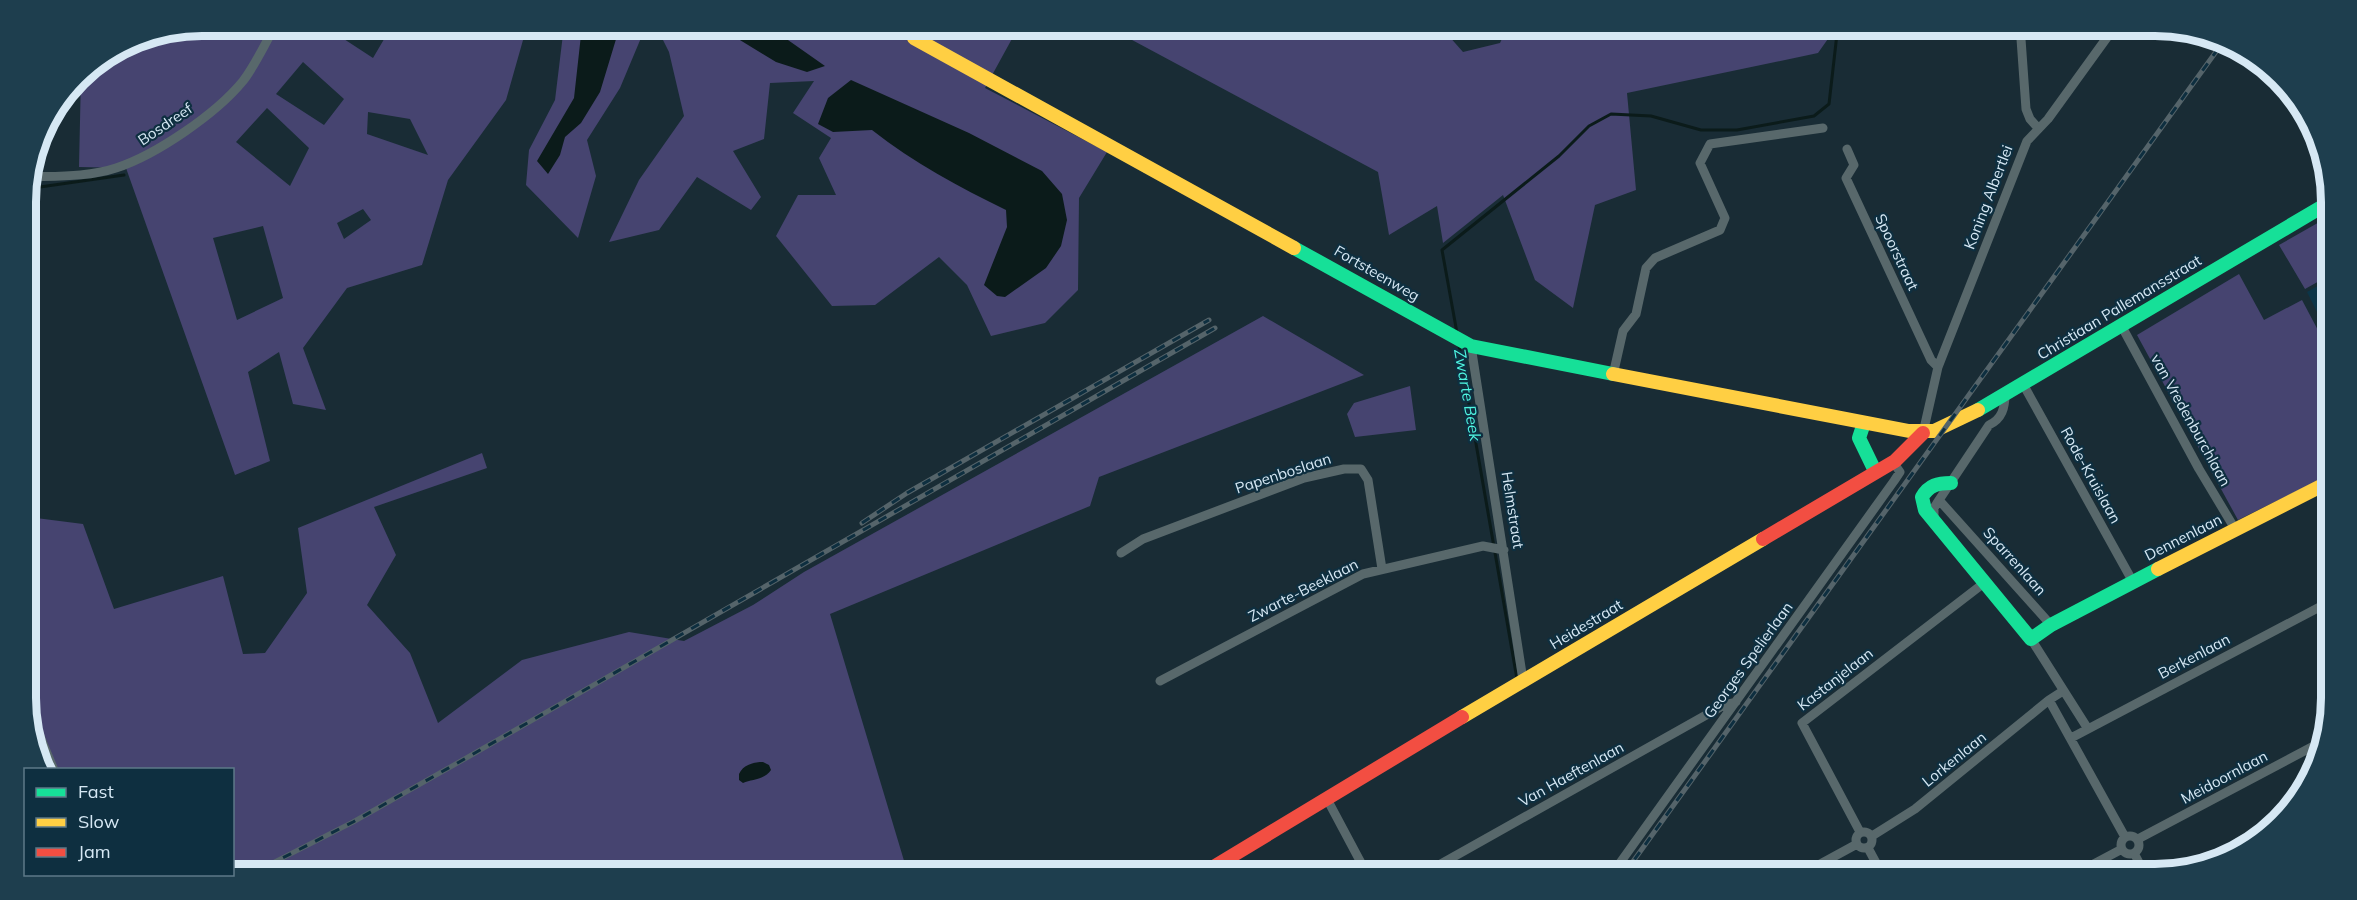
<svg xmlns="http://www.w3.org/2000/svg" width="2357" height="900" font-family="Mulish,sans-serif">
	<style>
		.built { fill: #0c3548 }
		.green { fill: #464470; fill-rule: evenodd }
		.water { fill: #0b1b1a }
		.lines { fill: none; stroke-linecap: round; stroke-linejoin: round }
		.stream { stroke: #0b1b1a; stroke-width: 3 }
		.street { stroke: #58686b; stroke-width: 9 }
		.fast { stroke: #16e098; stroke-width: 14 }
		.slow { stroke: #ffcf43; stroke-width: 14 }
		.jam { stroke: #f24e42; stroke-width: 14 }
		.rail-casing { stroke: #55646a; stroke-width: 5 }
		.rail { stroke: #0e2f40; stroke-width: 3; stroke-dasharray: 9; stroke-linecap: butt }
		.labels { text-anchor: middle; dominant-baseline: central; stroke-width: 4.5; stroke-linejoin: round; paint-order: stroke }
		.street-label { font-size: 15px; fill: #d6e8f4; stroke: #0e2f40 }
		.water-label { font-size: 16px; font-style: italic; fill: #4ff5e1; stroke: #0e2f40 }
		.rim { fill: none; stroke: #d6e8f4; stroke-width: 8 }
	</style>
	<rect width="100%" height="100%" fill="#192c35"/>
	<path class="built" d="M2330,279V338L2307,292Z"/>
	<path class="green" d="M202,26H324L373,58L390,29L386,26H527L506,100L448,180L422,265L347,288L303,348L326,410L293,404L279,352L248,372L270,461L235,475L126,168L79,167L81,75L85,69L135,39ZM303,62L344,99L324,125L276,94ZM267,108L309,148L290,186L236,142ZM368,112L410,119L428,155L367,134ZM363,209L371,220L344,239L337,223ZM263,226L283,298L237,320L213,238Z
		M564,26H646L620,88L587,140L596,176L578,238L526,185L529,150L555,100Z
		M656,26H1019L985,88L1107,152L1079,198L1078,290L1045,323L991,336L967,285L939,257L875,305L832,306L776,236L798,195H836L819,158L831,138L793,113L814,81L770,83L764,139L733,151L761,197L751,210L697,177L659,230L609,242L639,180L684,116L669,52Z
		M1106,26H1440L1463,52L1500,43L1508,26H1837L1818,53L1627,93L1636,190L1595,205L1573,308L1535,280L1503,195L1443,243L1437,206L1389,235L1378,172Z
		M2330,216V275L2305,289L2279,245Z
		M2239,274L2264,320L2302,300L2330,353L2331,474L2238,520L2137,335Z
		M1263,316L1364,375L1099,477L1090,506L830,614L908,874H233L232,770L47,769L29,732L28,519L36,518L83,524L114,609L223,576L243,654L265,653L307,593L298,528L482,453L487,468L374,507L396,555L367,605L410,653L438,723L522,660L629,632L684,641L753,605L804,572Z
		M1410,386L1416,430L1355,437L1347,414L1354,403Z"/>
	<path class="water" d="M582,26H620L600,92L581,123L565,137L560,155L548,174L537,161L574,98Z
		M717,26H768L825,66L807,72L776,62Z
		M851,80L969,133L1042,171L1062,194L1067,220L1061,246L1046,268L1005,297L997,296L984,285L1007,227L1006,210C959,187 914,163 872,130L833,132L818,124L828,98Z
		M763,762L769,765L771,770C764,780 752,779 743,783L739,780V774C743,765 753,762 763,762Z"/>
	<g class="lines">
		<path class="stream" d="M26,189L124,175
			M1457,333L1442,250L1559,156L1589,126L1611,114L1651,116L1701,130H1737L1814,116L1829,104L1838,25
			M1459,346L1517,679"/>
		<path class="street" d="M2020,25L2026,109L2030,119L2038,128
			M1847,149L1854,165L1846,178L1931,360L1938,367
			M29,177C57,176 89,177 116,168C156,155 216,114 243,81C256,64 265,43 276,25
			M2121,325L2199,469L2235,529
			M1471,346L1523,680
			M1613,375L1623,331L1636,314L1646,268L1655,258L1720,230L1725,218L1700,163L1710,144L1823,128
			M2023,384L2133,582
			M1923,433L1938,367L2027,141L2048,119L2116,25
			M1939,500L2051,625
			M1934,519V508L1939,500L1989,425C2002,419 2005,408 2005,394
			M1121,553L1143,539L1304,478L1344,469H1361L1368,480L1382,569
			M2031,639L2088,729
			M1160,681L1363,574L1483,546L1504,550
			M2063,691L2049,700L2125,837
			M29,710L54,770
			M2071,738L2331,601
			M1327,799L1367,874
			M1856 840a8 8 0 1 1 16 0a8 8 0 1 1-16 0Z
			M1860,832L1802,723L1984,583
			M2121 845a9 9 0 1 1 18 0a9 9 0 1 1-18 0Z
			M1872,836L1915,809L2049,700
			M2138,839L2325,740
			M1868,848L1882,874
			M2134,853L2145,874
			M1423,874L1724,705L1736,702
			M1612,874L1894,481L1900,472L1893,462
			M1802,874L1857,844
			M2075,874L2122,849"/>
		<path class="fast" d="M1294,248L1471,346L1613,374
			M1978,410L2330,202
			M1864,423L1859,438L1875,471
			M1951,483C1938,483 1929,485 1922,497L1925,510L2031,639L2051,625L2158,569"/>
		<path class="slow" d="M914,38L1294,248
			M1613,374L1909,431H1934L1978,410
			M2158,569L2331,481
			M1462,717L1763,539"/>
		<path class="jam" d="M1763,539L1895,461L1923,433
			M1202,874L1462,717"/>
		<defs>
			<path id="rail" d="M862,523L907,493L1209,320
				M251,874L353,822L468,757L1215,328
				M1624,874L2223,42"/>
		</defs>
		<use href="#rail" class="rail-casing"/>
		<use href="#rail" class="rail"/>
	</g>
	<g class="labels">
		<g class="street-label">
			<text transform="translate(165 124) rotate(-34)">Bosdreef</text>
			<text transform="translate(1988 197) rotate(-69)">Koning Albertlei</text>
			<text transform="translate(1897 252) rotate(65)">Spoorstraat</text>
			<text transform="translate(1377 273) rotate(30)">Fortsteenweg</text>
			<text transform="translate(2119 307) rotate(-31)">Christiaan Pallemansstraat</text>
			<text transform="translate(2191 420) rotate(61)">van Vredenburchlaan</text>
			<text transform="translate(1283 473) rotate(-18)">Papenboslaan</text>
			<text transform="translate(2091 475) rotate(61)">Rode-Kruislaan</text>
			<text transform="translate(1513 510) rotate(81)">Helmstraat</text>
			<text transform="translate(2183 537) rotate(-27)">Dennenlaan</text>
			<text transform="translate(2015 561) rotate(48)">Sparrenlaan</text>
			<text transform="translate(1303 590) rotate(-27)">Zwarte-Beeklaan</text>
			<text transform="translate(1586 624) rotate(-31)">Heidestraat</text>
			<text transform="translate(2194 656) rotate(-28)">Berkenlaan</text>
			<text transform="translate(1748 660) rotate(-54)">Georges Spelierlaan</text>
			<text transform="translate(1835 679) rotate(-38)">Kastanjelaan</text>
			<text transform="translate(1954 759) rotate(-39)">Lorkenlaan</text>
			<text transform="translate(1571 774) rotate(-29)">Van Haeftenlaan</text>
			<text transform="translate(2224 777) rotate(-28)">Meidoornlaan</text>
		</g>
		<g class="water-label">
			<text transform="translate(1468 395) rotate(80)">Zwarte Beek</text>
		</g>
	</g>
	<path d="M0 0H2357V900H0ZM202 36H2155A166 166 0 0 1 2321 202V698A166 166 0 0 1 2155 864H202A166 166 0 0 1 36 698V202A166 166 0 0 1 202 36Z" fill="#1e3e4e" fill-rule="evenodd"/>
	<path class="rim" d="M202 36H2155A166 166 0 0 1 2321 202V698A166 166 0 0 1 2155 864H202A166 166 0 0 1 36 698V202A166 166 0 0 1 202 36Z"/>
	<rect x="24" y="768" width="210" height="108" fill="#0e2f40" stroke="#5e7988" stroke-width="1.5"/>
	<rect x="36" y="788" width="30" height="9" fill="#16e098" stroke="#5e7988" stroke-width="1.5"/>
	<text x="78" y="798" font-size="18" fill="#d6e8f4">Fast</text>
	<rect x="36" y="818" width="30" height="9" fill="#ffcf43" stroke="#5e7988" stroke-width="1.5"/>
	<text x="78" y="828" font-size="18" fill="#d6e8f4">Slow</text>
	<rect x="36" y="848" width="30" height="9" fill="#f24e42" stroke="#5e7988" stroke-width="1.5"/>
	<text x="78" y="858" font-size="18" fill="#d6e8f4">Jam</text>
</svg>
